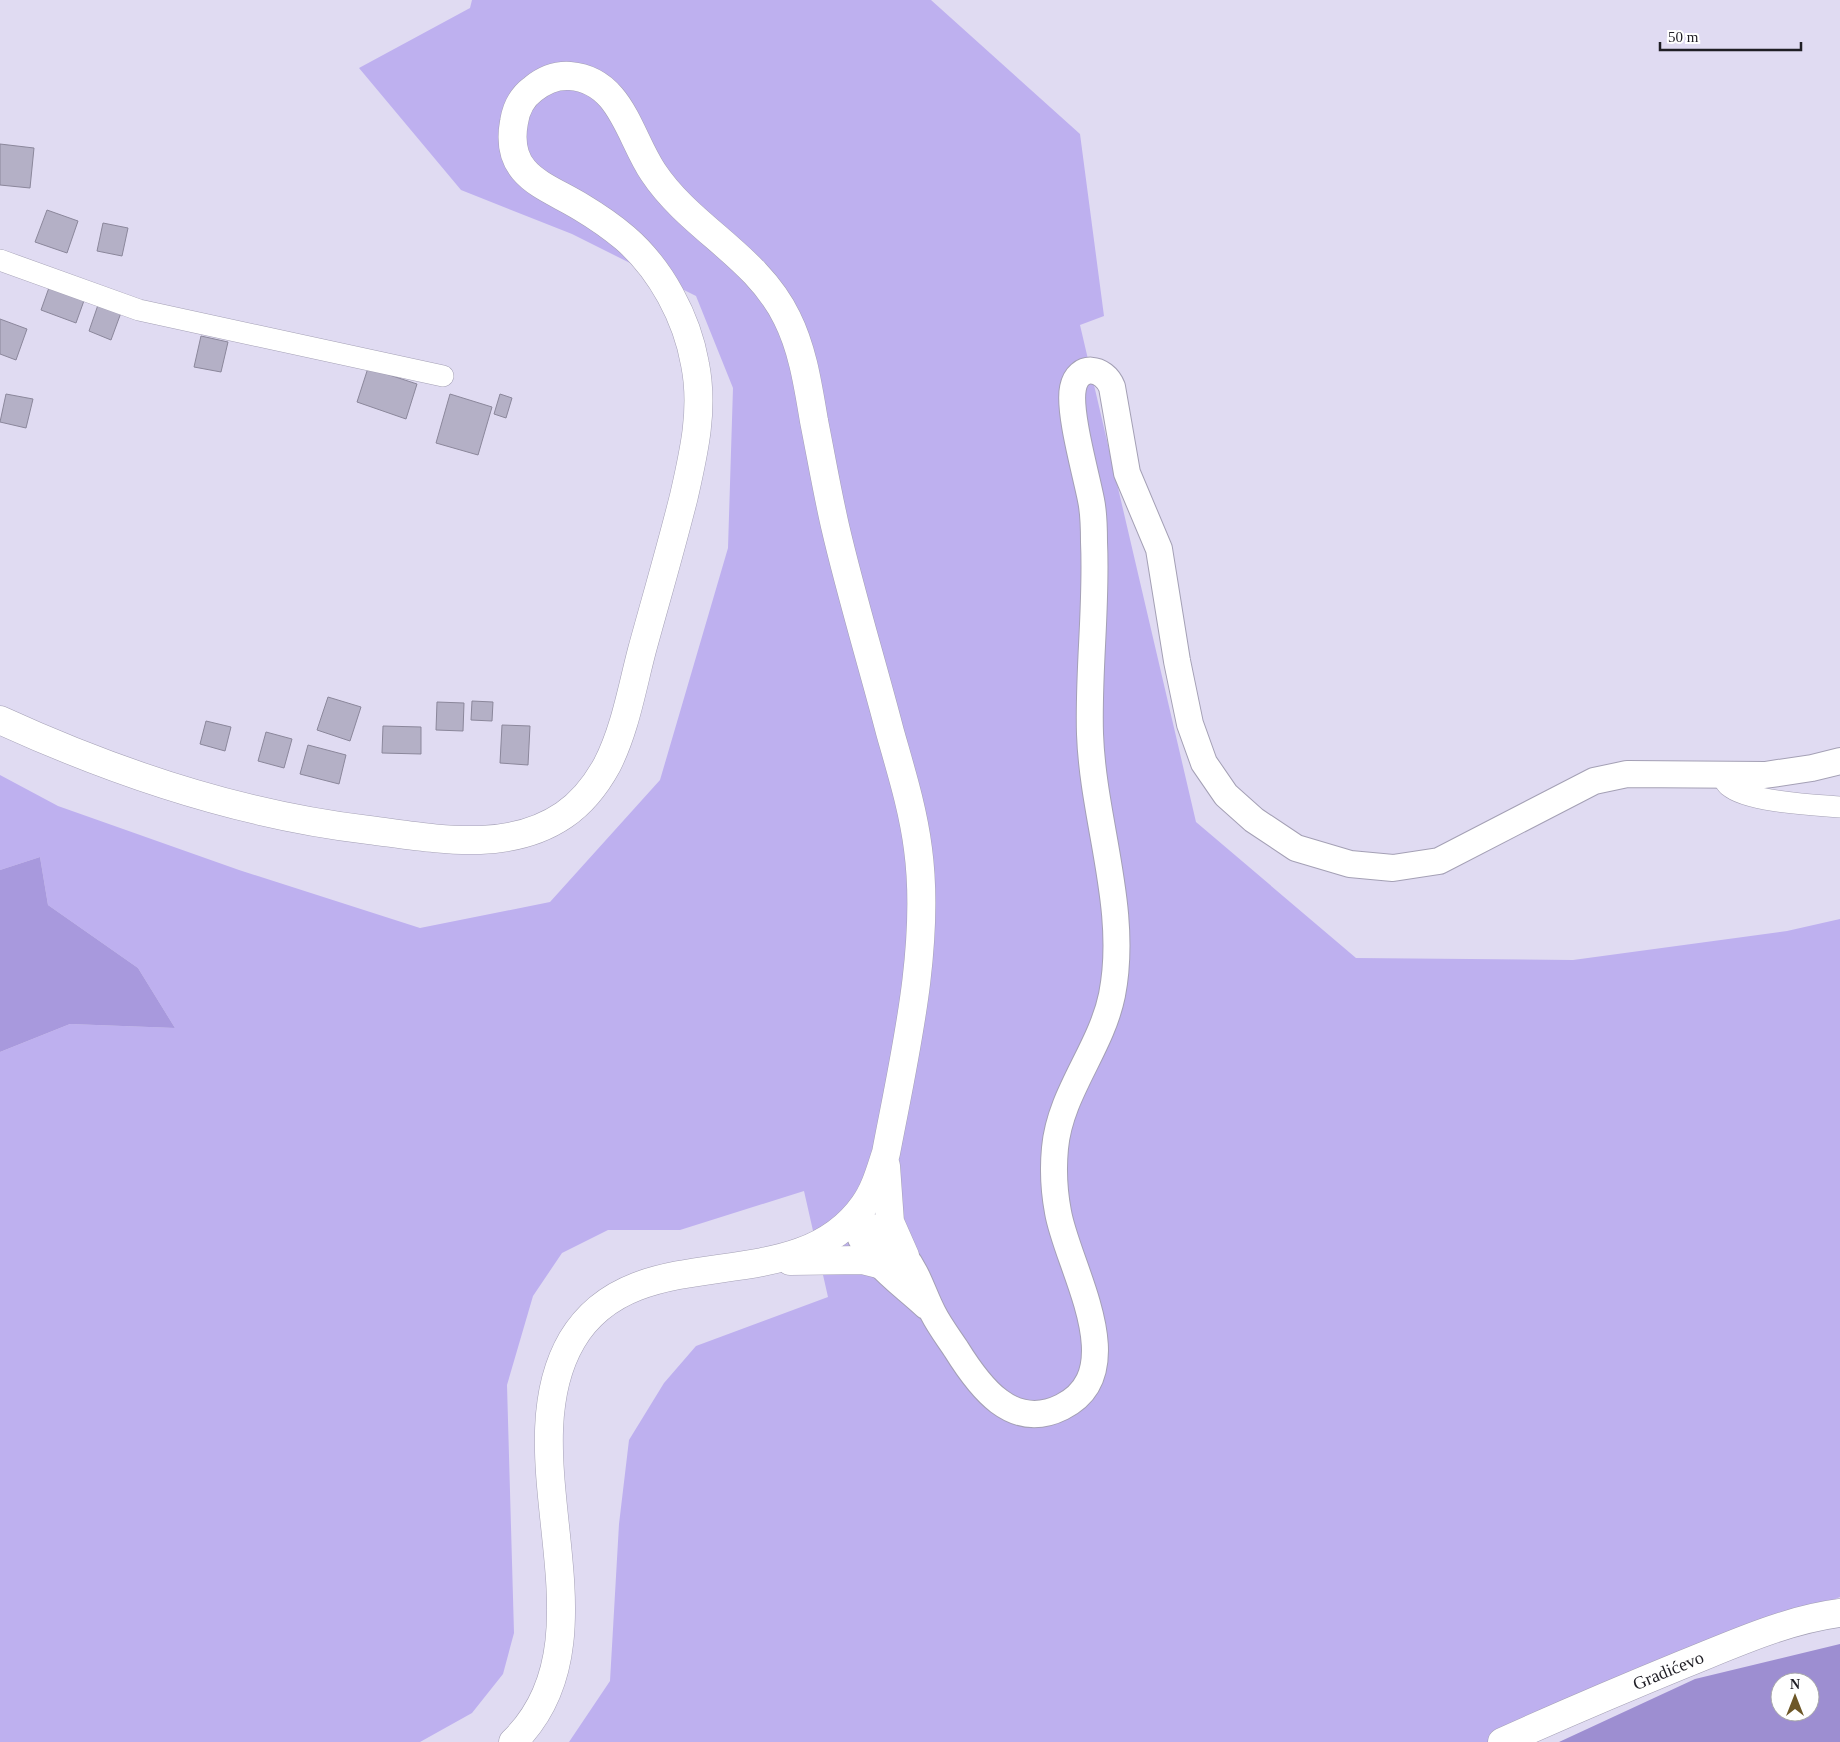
<svg xmlns="http://www.w3.org/2000/svg" width="1840" height="1742" font-family="'Times New Roman',serif">
	<style>
		.green { fill: #beb0ef }
		.forest { fill: #a899dd }
		.water { fill: #9d8ed1; fill-rule: evenodd }
		.building { fill: #b4b0c6; stroke: #8b879b }
		.lines { fill: none; stroke-linecap: round; stroke-linejoin: round }
		.minor-casing { stroke: #a4a0b5; stroke-width: 22 }
		.tertiary-casing { stroke: #a4a0b5; stroke-width: 28 }
		.secondary-casing { stroke: #a4a0b5; stroke-width: 29 }
		.minor { stroke: #fff; stroke-width: 21 }
		.tertiary { stroke: #fff; stroke-width: 26 }
		.secondary { stroke: #fff; stroke-width: 28 }
		.labels { text-anchor: middle; dominant-baseline: central; stroke-width: 5; stroke-linejoin: round; paint-order: stroke }
		.street-label { font-size: 18px; fill: #1f1e25; stroke: #fff }
	</style>
	<rect width="100%" height="100%" fill="#e0dbf2"/>
	<path class="green" d="M472,0H931L1080,134L1104,316L1080,325L1196,822L1356,958L1573,960L1787,931L1840,919V1597L1502,1742H569L610,1681L619,1524L629,1440L664,1383L696,1346L828,1297L804,1191L680,1230H608L562,1253L533,1296L507,1385L514,1633L503,1674L472,1713L420,1742H0V1052L70,1024L175,1028L138,968L48,905L40,857L0,870V775L58,806L239,870L420,928L550,902L660,780L728,548L733,388L696,296L572,234L461,190L359,68L470,8Z"/>
	<path class="forest" d="M40,857L48,905L138,968L175,1028L70,1024L0,1052V870Z"/>
	<path class="water" d="M1840,1644V1742H1559L1695,1679ZM1780,1682H1810V1712H1780Z"/>
	<path class="building" d="M0,144L34,148L30,188L0,185Z
		M47,210L78,221L67,253L35,242Z
		M103,223L128,228L122,256L97,251Z
		M51,282L86,295L76,323L41,310Z
		M99,302L122,310L111,340L89,331Z
		M0,319L27,329L16,360L0,354Z
		M201,336L228,342L221,372L194,367Z
		M368,368L417,384L406,419L357,402Z
		M6,394L33,399L26,428L0,422Z
		M450,394L492,407L478,455L436,443Z
		M500,394L512,398L506,418L494,414Z
		M328,697L361,707L350,741L317,730Z
		M472,701L493,702L492,721L471,720Z
		M437,702L464,703L463,731L436,730Z
		M206,721L231,727L225,751L200,744Z
		M502,725L530,726L528,765L500,763Z
		M383,726L421,727V754L382,753Z
		M266,732L292,739L284,768L258,761Z
		M308,745L346,755L339,784L300,774Z"/>
	<g class="lines">
		<defs>
			<path id="minor" d="M0,260L139,310L443,376
				M1722,776C1724,779 1726,784 1729,786C1747,802 1815,805 1840,807"/>
			<path id="tertiary" d="M854,1218C873,1227 891,1239 904,1256C918,1273 923,1294 933,1313C939,1325 948,1337 956,1349C979,1386 1012,1432 1062,1407C1134,1371 1067,1266 1058,1212C1054,1191 1053,1169 1055,1148C1060,1093 1101,1049 1112,995C1129,909 1093,821 1090,734C1088,670 1097,606 1094,542C1094,528 1094,514 1091,500C1086,474 1068,411 1073,388C1078,363 1104,367 1112,387L1127,473L1159,549L1177,661L1190,724L1204,763L1226,795L1254,820L1296,848L1350,864L1393,868L1439,861L1594,781L1627,774L1765,775L1812,768L1840,761
				M854,1218C862,1258 897,1279 926,1306"/>
			<g id="secondary">
				<path d="M0,720C118,774 240,815 369,830C433,838 507,854 564,815C583,802 596,785 607,765C625,730 632,688 642,650C656,599 671,548 684,496C694,452 704,409 695,364C687,318 661,269 625,238C612,227 596,216 581,207C545,185 504,176 514,122C516,109 522,97 533,89C544,80 556,75 570,76C621,80 629,136 653,172C690,228 757,256 787,318C803,350 808,386 814,421C821,456 827,491 835,526C851,595 872,663 890,732C901,771 913,809 918,849C931,946 904,1058 886,1153C880,1171 875,1190 864,1205C795,1304 636,1232 572,1340C503,1458 621,1637 513,1742"/>
				<path d="M886,1166L890,1222L905,1256"/>
				<path d="M790,1261L862,1260L878,1264"/>
				<path id="s1" d="M1502,1742C1562,1715 1623,1689 1684,1664C1734,1644 1786,1620 1840,1613"/>
			</g>
		</defs>
		<use href="#minor" class="minor-casing"/>
		<use href="#tertiary" class="tertiary-casing"/>
		<use href="#secondary" class="secondary-casing"/>
		<use href="#minor" class="minor"/>
		<use href="#tertiary" class="tertiary"/>
		<use href="#secondary" class="secondary"/>
	</g>
	<g class="labels">
		<g class="street-label">
			<text stroke="none"><textPath href="#s1" startOffset="181">Gradićevo</textPath></text>
		</g>
	</g>
	<g transform="translate(1795 1697)"><circle r="24" fill="#ffffff" stroke="#a5a5a8"/>
	<path d="M0-4L9 19L0 12L-9 19Z" fill="#6d5727"/>
	<text y="-8" font-size="14" font-weight="bold" text-anchor="middle" fill="#1f1e25">N</text>
	</g>
	<path d="M1660 42v8h141v-8" fill="none" stroke="#1f1e25" stroke-width="2.5"/>
	<text x="1668" y="42" font-size="15" fill="#1f1e25" stroke="#ffffff" stroke-width="4" paint-order="stroke">50 m</text>
</svg>
